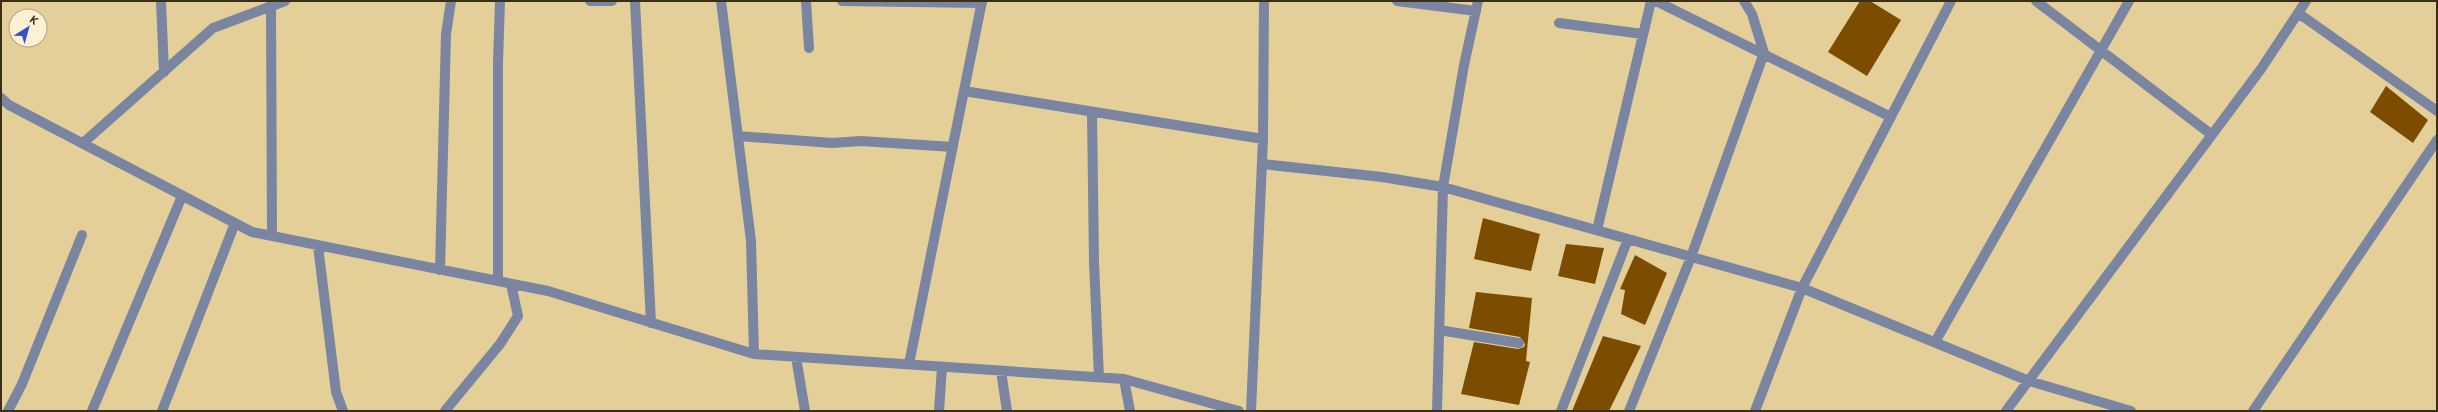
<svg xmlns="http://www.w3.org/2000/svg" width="2438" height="412" font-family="Figtree,sans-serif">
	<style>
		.building { fill: #7c4c00 }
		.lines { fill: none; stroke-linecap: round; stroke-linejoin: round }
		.minor { stroke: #7a85a2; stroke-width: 10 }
	</style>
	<rect width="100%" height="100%" fill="#e5cf98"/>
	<path class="building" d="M1860,1H1870L1901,20L1867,76L1828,52Z
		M2386,86L2428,120L2413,143L2370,112Z
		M1483,218L1540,234L1531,271L1474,259Z
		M1566,244L1604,248L1595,284L1558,276Z
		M1635,255L1667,273L1645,325L1621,314L1625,290L1620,289Z
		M1476,292L1532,298L1526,361L1530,362L1519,405L1461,394L1474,342L1518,349L1524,347L1525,344L1520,337L1469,328Z
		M1603,336L1641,346L1609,411H1572Z"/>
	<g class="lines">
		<path class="minor" d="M161,1L164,72
			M590,1H612
			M635,1L651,323
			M721,1L751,241L754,354
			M806,1L809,48
			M842,1L982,3
			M1397,1L1476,11
			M1656,1L1891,117
			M2036,1L2212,135
			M271,6L272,236
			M2298,13L2437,111
			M1559,23L1643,34
			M964,91L1263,139
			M1,98L9,105L252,232L548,291L754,354L1124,379L1239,411
			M1092,112L1094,262L1099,377
			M738,136L832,143L861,141L953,147
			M83,143L213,28L285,1
			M1262,164L1382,177L1443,187L1802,288L2029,381L2131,411
			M1597,230L1651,1
			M318,246L336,392L343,411
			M440,270L446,34L451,1
			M498,281V63L500,1
			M1439,330L1519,343
			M1935,342L2129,1
			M796,357L805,411
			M909,364L982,1
			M1001,371L1007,411
			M1124,379L1130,411
			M8,411L22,384L82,235
			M92,411L182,196
			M162,411L235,223
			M445,411L500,344L518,316L511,284
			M939,411L942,367
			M1251,411L1263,139L1264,1
			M1437,411L1443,187L1464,65L1478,1
			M1561,411L1628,239
			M1629,411L1691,257L1764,53L1752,14L1744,1
			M1755,411L1802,288L1951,1
			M2006,411L2261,69L2306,1
			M2253,411L2437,140"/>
	</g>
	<rect width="2438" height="412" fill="none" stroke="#382f19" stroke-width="4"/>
	<g transform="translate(28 28) rotate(37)"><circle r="19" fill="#fcf1d5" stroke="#aea38a"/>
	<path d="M0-3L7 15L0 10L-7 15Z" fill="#3750c2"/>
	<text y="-6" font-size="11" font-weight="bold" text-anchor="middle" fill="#382f19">K</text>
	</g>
</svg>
